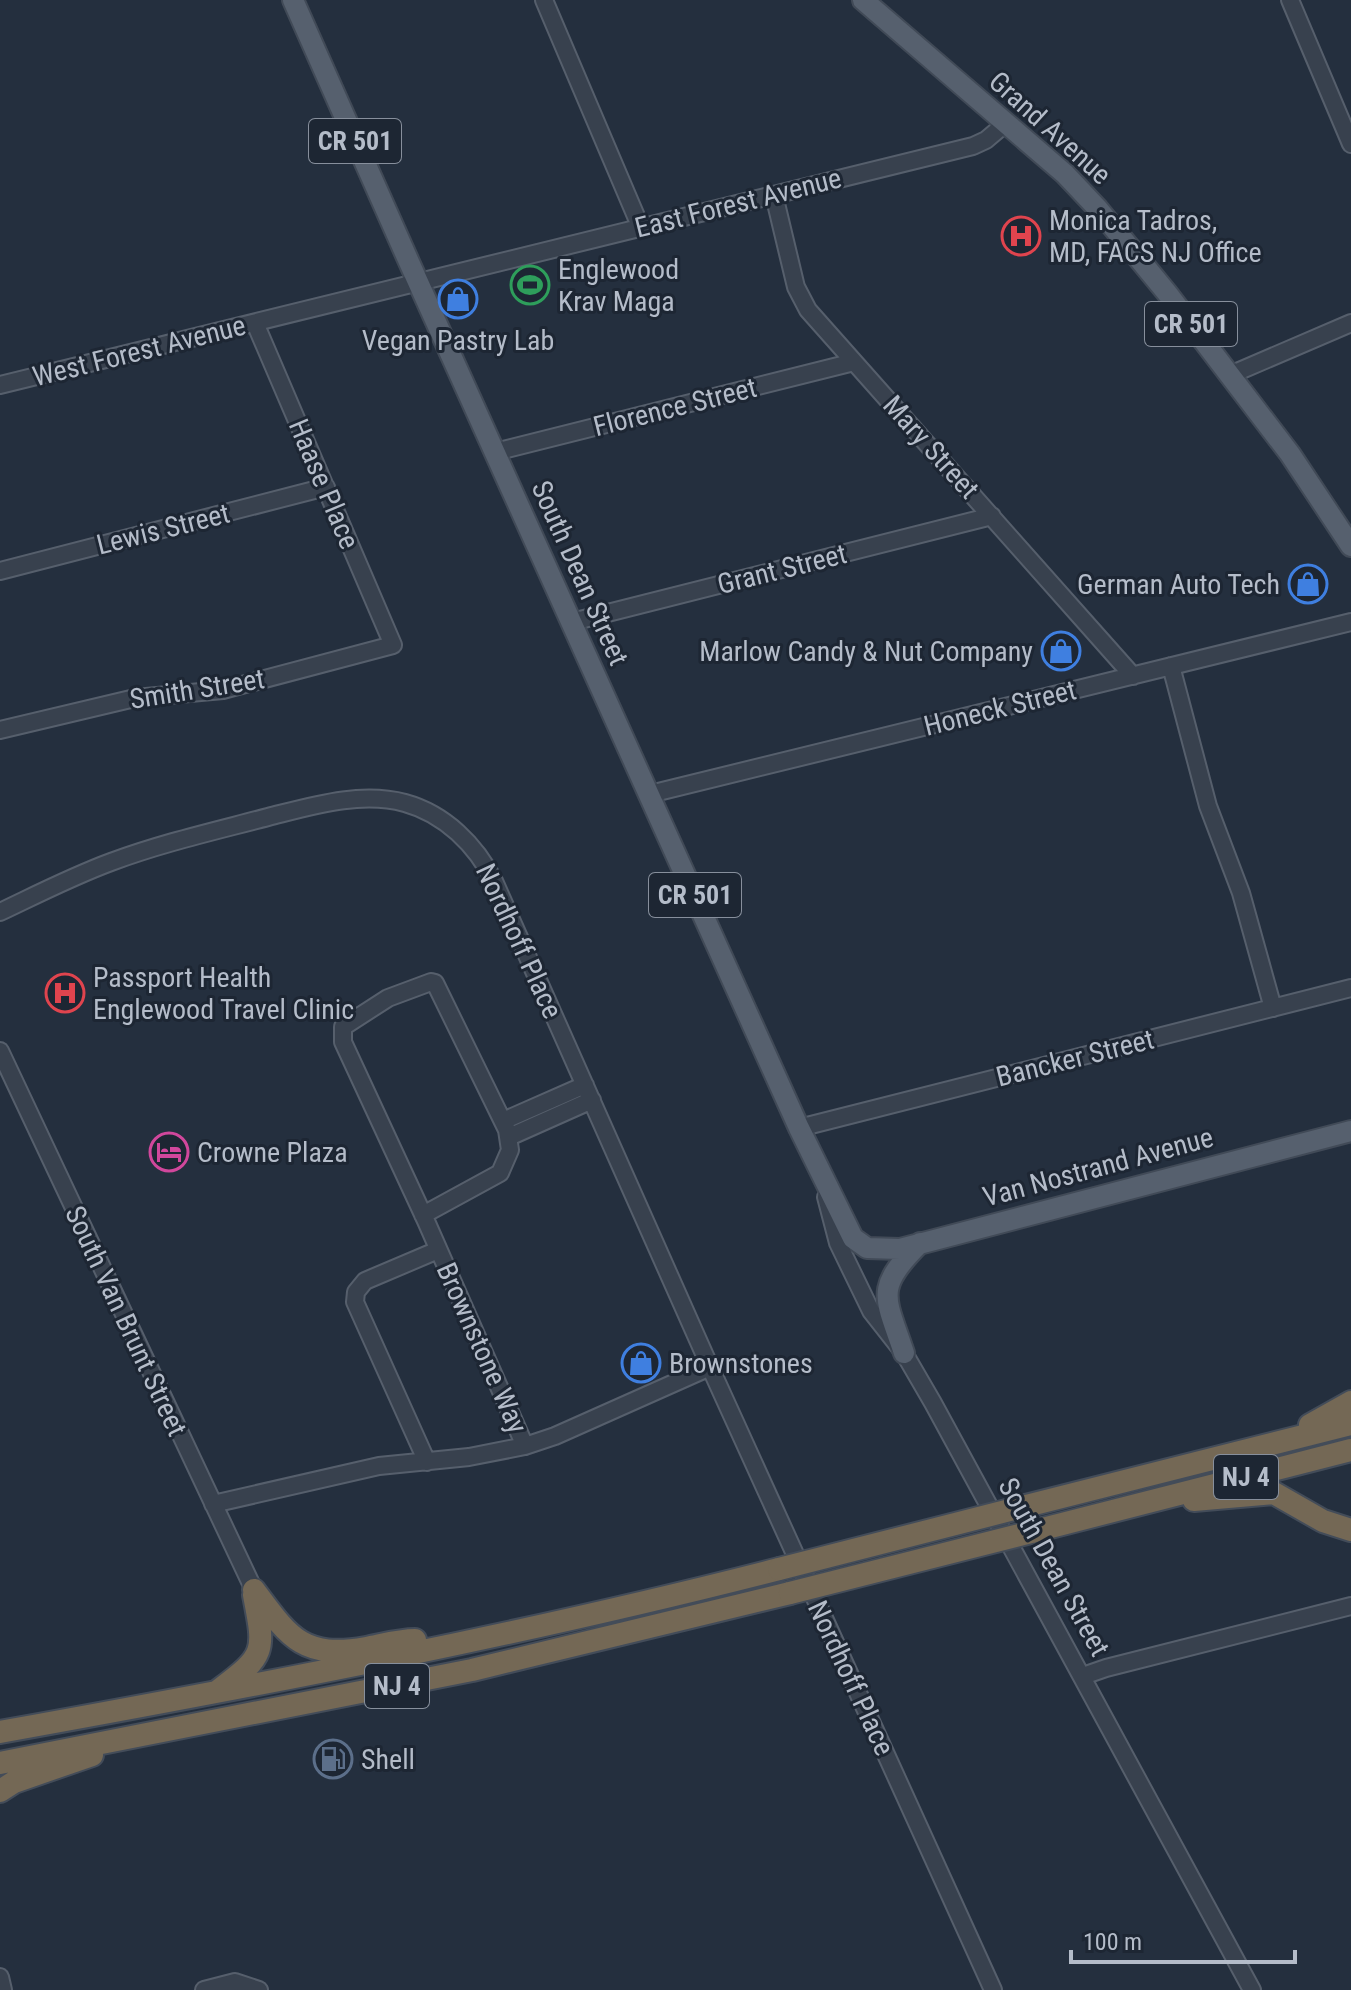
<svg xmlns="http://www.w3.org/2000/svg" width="1351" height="1990" font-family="'Roboto Condensed',sans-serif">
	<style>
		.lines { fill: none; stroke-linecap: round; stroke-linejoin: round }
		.minor-casing { stroke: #565f6c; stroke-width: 20 }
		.major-casing { stroke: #414a57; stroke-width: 24 }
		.highway-casing { stroke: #434c59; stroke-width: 26 }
		.minor { stroke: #38414e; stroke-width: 16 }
		.major { stroke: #56606e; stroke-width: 20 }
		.highway { stroke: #746855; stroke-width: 22 }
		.highway-bridge-casing { stroke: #434c59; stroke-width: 26; stroke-linecap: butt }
		.highway-bridge { stroke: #746855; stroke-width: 22 }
		.labels { text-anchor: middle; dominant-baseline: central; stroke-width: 6; stroke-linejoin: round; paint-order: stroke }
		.shield { fill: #1d2633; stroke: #878f9c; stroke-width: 2 }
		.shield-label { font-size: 26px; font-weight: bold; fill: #b4bcc9 }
		.street-label { font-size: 28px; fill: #b4bcc9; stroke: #1d2633 }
		.poi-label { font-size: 28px; fill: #b4bcc9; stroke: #1d2633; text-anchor: start }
	</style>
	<rect width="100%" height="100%" fill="#242f3e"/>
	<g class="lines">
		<defs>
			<path id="minor" d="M544,0L641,228
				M1290,0L1351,144
				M774,195L796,287L808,310L1133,676
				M1230,375L1351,323
				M0,385L973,146L986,140L1006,123
				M495,452L854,362
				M0,571L326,487
				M572,622L992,516
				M1171,666L1208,806L1241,893L1273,1008
				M0,730L135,698L223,690L393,645L255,323
				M650,794L1351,622
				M0,912C36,895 73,876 111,862C162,843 215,831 268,817C312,806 360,791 405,803C445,814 476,845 494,881L710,1367L993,1990
				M0,1051L254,1590
				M503,1121L585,1085
				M799,1128L1351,988
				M509,1137L592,1100
				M826,1197L838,1243L871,1311L904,1353L933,1403L1252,1990
				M423,1215L500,1173L510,1150L507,1130L435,983L431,982L388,998L343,1027V1042L426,1221L525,1446
				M427,1462L355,1302L356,1292L365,1281L438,1250
				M213,1504L379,1466L469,1457L525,1446L555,1436L710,1367
				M1083,1676L1106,1668L1351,1606
				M0,1977L3,1990
				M204,1990L235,1982L259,1990"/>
			<path id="major" d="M293,0L409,262L799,1128L853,1238L867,1248L900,1249L1351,1131
				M863,0L1065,174L1098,209L1167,293L1290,454L1351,546
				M904,1353C885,1296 874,1289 920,1243"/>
			<path id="highway" d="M1310,1425L1351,1402
				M1194,1500L1274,1493L1323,1521L1351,1530
				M1018,1508L1351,1424
				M1031,1532L1351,1450
				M254,1590C289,1637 302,1659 366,1648C382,1645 399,1640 415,1640
				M219,1690C266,1655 265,1652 254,1595
				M0,1732C261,1685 522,1635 779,1569
				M0,1763L472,1670L790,1593
				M0,1791L14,1782L92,1755"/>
		</defs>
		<use href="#minor" class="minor-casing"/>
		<use href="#major" class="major-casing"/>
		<use href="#highway" class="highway-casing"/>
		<use href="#minor" class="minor"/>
		<use href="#major" class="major"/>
		<use href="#highway" class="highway"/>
		<defs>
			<path id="highway-bridge" d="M779,1569L1018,1508
				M790,1593L1031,1532"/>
		</defs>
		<use href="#highway-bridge" class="highway-bridge-casing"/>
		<use href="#highway-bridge" class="highway-bridge"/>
	</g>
	<defs>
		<symbol id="hospital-ring" viewBox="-11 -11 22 22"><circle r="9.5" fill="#1d2633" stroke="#e0444e" stroke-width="1.5"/><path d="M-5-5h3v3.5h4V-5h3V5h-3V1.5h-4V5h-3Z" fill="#e0444e"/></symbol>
		<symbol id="stadium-ring" viewBox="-11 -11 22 22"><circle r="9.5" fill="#1d2633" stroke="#2e9e5b" stroke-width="1.5"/><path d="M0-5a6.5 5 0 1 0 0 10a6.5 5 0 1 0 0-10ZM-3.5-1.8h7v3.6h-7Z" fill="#2e9e5b"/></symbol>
		<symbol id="shop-ring" viewBox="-11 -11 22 22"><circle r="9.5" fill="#1d2633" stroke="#3f7fe0" stroke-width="1.5"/><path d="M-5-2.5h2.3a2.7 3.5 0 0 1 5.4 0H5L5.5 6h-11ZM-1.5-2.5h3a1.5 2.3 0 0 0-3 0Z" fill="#3f7fe0"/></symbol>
		<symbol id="hotel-ring" viewBox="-11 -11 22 22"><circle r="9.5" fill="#1d2633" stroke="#d1479c" stroke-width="1.5"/><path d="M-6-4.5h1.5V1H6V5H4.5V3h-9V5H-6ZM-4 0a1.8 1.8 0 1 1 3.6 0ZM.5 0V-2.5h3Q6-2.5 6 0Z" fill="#d1479c"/></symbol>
		<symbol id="fuel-ring" viewBox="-11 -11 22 22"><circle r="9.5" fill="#1d2633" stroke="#5c6f8a" stroke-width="1.5"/><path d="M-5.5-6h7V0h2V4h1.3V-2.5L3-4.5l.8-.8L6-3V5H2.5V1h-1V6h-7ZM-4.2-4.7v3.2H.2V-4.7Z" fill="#5c6f8a"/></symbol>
	</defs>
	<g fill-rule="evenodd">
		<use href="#hospital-ring" x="999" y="214" width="44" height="44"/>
		<use href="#stadium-ring" x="508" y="263" width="44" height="44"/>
		<use href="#shop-ring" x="436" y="277" width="44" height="44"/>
		<use href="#shop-ring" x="1286" y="562" width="44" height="44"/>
		<use href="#shop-ring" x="1039" y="629" width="44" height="44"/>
		<use href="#hospital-ring" x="43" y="971" width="44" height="44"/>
		<use href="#hotel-ring" x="147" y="1130" width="44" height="44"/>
		<use href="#shop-ring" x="619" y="1341" width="44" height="44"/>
		<use href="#fuel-ring" x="311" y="1737" width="44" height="44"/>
	</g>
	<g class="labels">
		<g class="shield">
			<rect x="309" y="119" width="92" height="44" rx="6"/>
			<rect x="1145" y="302" width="92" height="44" rx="6"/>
			<rect x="649" y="873" width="92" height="44" rx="6"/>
			<rect x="1214" y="1455" width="64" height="44" rx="6"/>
			<rect x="365" y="1664" width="64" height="44" rx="6"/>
		</g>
		<g class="shield-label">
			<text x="355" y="141">CR 501</text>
			<text x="1191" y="324">CR 501</text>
			<text x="695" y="895">CR 501</text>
			<text x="1246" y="1477">NJ 4</text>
			<text x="397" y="1686">NJ 4</text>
		</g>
		<g class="street-label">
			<text transform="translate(1050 128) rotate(42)">Grand Avenue</text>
			<text transform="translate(738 203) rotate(-14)">East Forest Avenue</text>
			<text transform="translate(139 351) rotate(-14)">West Forest Avenue</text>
			<text transform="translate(675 407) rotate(-14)">Florence Street</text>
			<text transform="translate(931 447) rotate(48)">Mary Street</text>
			<text transform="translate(324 484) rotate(67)">Haase Place</text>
			<text transform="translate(163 529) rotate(-14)">Lewis Street</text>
			<text transform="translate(782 569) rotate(-14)">Grant Street</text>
			<text transform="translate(580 573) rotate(66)">South Dean Street</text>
			<text transform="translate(197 689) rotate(-9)">Smith Street</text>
			<text transform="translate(1000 708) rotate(-14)">Honeck Street</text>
			<text transform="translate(519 941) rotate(65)">Nordhoff Place</text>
			<text transform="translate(1075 1058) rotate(-14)">Bancker Street</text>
			<text transform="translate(1098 1167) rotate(-15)">Van Nostrand Avenue</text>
			<text transform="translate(126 1321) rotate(65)">South Van Brunt Street</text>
			<text transform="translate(482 1348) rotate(66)">Brownstone Way</text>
			<text transform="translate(1054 1567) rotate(61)">South Dean Street</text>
			<text transform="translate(851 1678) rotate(65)">Nordhoff Place</text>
		</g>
		<g class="poi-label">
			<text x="1049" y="220">Monica Tadros,<tspan x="1049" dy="32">MD, FACS NJ Office</tspan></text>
			<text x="558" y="269">Englewood<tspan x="558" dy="32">Krav Maga</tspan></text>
			<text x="458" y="340" text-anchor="middle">Vegan Pastry Lab</text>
			<text x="1280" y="584" text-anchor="end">German Auto Tech</text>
			<text x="1033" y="651" text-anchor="end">Marlow Candy &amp; Nut Company</text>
			<text x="93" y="977">Passport Health<tspan x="93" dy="32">Englewood Travel Clinic</tspan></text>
			<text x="197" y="1152">Crowne Plaza</text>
			<text x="669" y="1363">Brownstones</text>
			<text x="361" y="1759">Shell</text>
		</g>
	</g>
	<path d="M1071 1950v12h224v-12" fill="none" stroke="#b4bcc9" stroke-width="4"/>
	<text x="1083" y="1950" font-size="24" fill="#b4bcc9" stroke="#1d2633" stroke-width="6" paint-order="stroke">100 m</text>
</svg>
